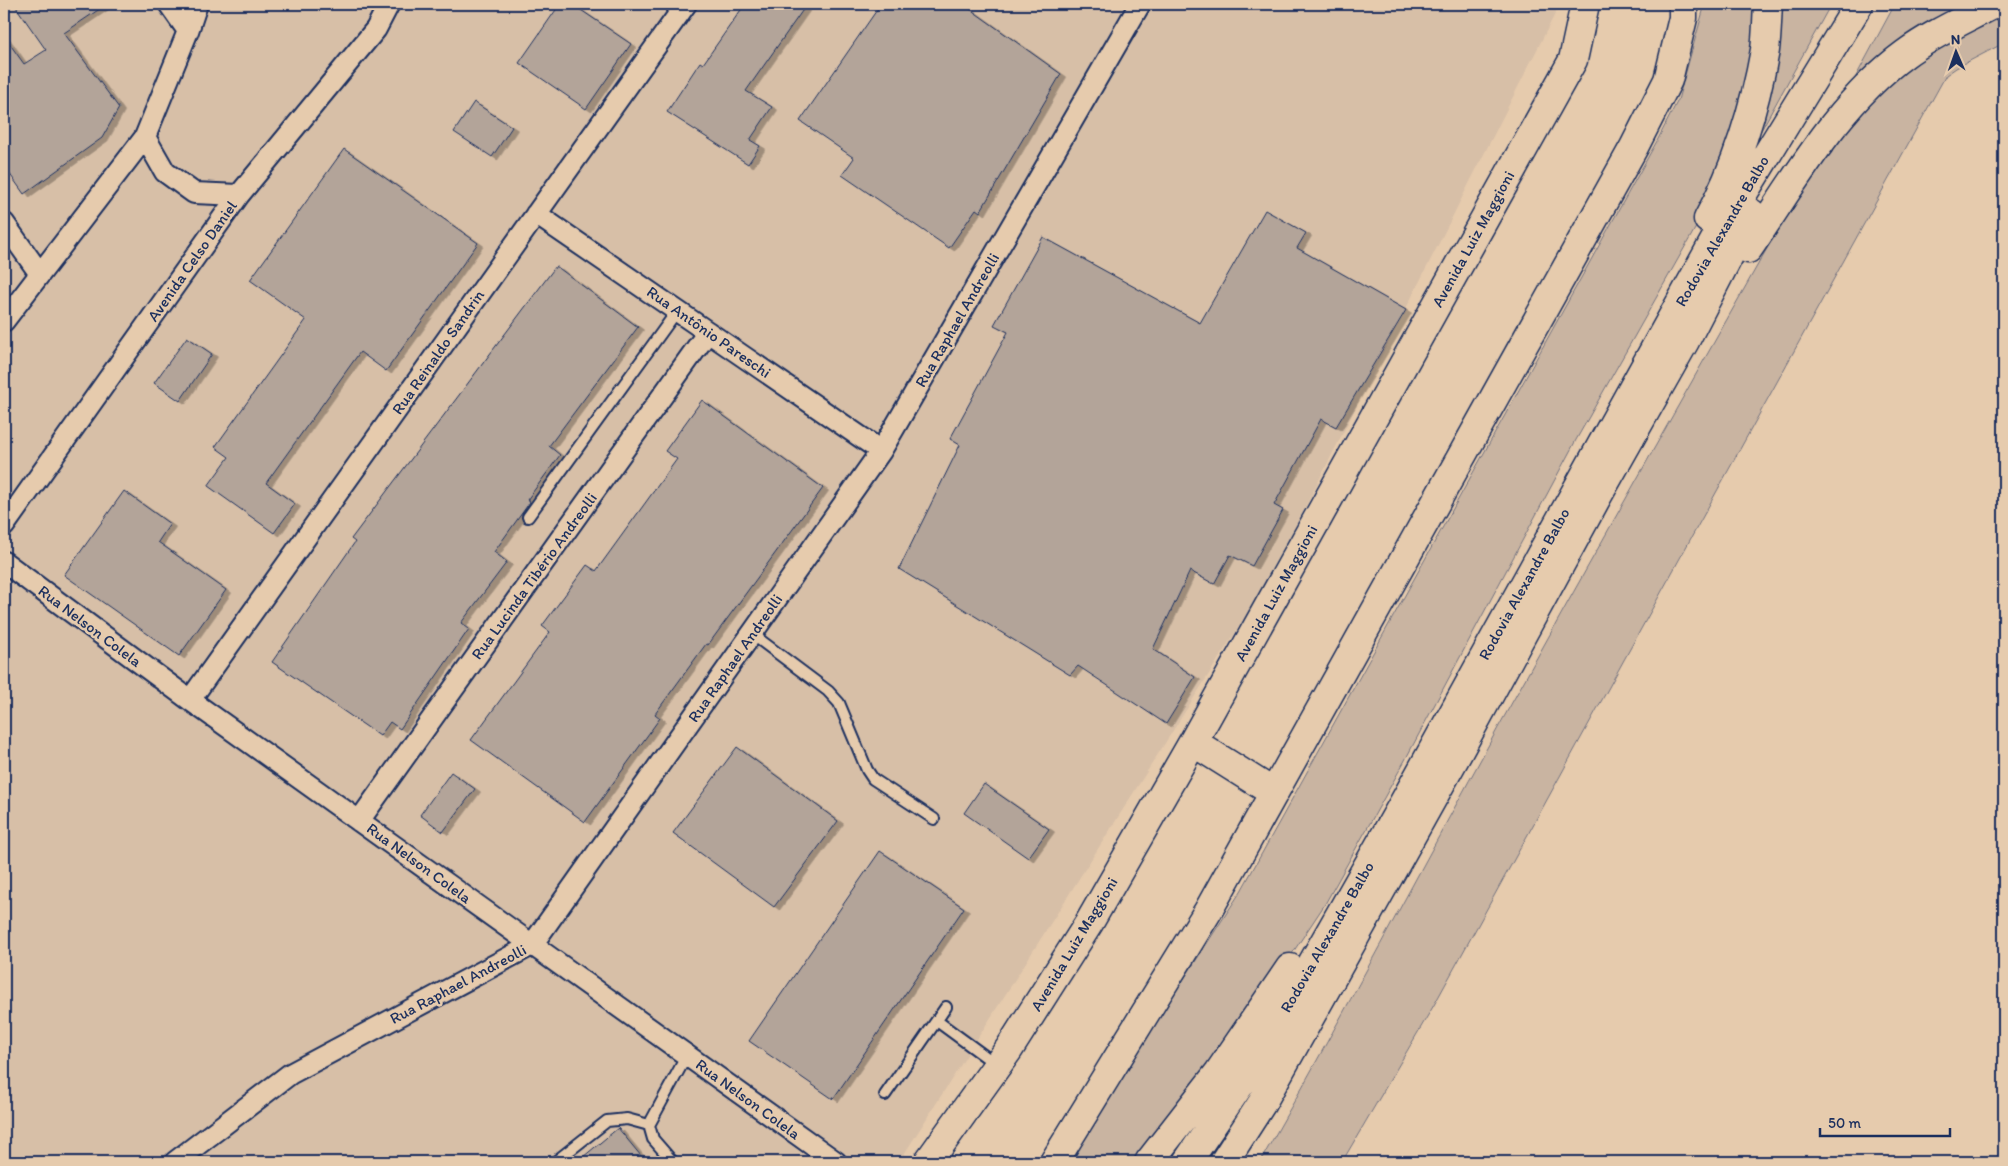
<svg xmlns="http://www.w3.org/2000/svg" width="2008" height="1166" font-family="Itim,sans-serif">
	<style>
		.built { fill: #d7bfa7 }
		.green { fill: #c9b4a1; stroke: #727280 }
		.building { fill: #b3a499; stroke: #1b2f5e; filter: url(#shadow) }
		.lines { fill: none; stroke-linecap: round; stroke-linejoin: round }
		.lane-casing { stroke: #1b2f5e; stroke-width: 14 }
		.street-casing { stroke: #1b2f5e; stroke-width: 24 }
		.secondary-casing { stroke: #1b2f5e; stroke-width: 31 }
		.highway-casing { stroke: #1b2f5e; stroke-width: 31 }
		.lane { stroke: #e6cbad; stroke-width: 10 }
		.street { stroke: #e6cbad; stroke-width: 20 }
		.secondary { stroke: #e6cbad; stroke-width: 28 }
		.highway { stroke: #e6cbad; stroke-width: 28 }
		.labels { text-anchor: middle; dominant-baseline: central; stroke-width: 5; stroke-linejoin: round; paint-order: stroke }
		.street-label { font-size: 16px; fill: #1b2f5e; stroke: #e6cbad }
	</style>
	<defs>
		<filter id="shadow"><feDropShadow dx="5.5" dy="3" stdDeviation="0" flood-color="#0004"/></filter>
	</defs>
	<rect width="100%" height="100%" fill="#e6cbad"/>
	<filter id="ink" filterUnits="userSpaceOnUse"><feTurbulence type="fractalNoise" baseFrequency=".02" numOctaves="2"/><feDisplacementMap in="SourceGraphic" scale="10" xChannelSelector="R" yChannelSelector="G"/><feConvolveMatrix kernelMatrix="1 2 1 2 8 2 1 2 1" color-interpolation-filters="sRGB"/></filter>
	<g filter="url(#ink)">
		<path class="built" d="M4,4H1560L1268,581L899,1162H4Z"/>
		<path class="green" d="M1705,4H1760L1753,66L1713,197L1576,440L1404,762L1325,904L1256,1008L1140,1162H1065L1241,891L1657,141L1678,100Z
			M1775,4H1831L1753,145Z
			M1895,4H1978L1846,95Z
			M2004,8V43L1956,68L1946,75L1434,1005L1342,1162H1260C1342,1018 1419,872 1499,726C1598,547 1699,369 1800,190L1826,149L1901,67Z"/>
		<path class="building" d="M14,4H107L64,33L119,108L102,138L24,194L4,166V36L24,64L46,50Z
			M560,4H572L631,44L586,109L519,63Z
			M745,4H807L746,91L772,107L750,140L760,146L748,164L667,112L700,62L703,64Z
			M881,4H963L1061,74L980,212L976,209L949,248L842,175L854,158L800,121Z
			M474,102L512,127L492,157L454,132Z
			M344,149L478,243L386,371L360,352L266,483L295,504L274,533L208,486L229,457L215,447L306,320L250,280Z
			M1265,210L1306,233L1297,248L1406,310L1336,427L1321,419L1274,505L1283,510L1252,566L1230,555L1214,584L1190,571L1153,649L1195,677L1166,724L1078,666L1070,675L899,569L960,445L950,439L1008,332L994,325L1043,237L1200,323Z
			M556,266L638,327L549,446L560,455L527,500L530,502L494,552L507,562L461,623L469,629L400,729L390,722L380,736L272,662L355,542L351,539Z
			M187,337L212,354L180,401L154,383Z
			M702,400L823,488L708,645L706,644L655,714L660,718L585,822L471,740L550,632L542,626L587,565L596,571L677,459L665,451Z
			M124,491L170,524L158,542L226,590L179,656L64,575Z
			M737,747L838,821L774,907L673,833Z
			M451,772L475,789L443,832L420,815Z
			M984,784L1049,829L1028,858L964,813Z
			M880,851L964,908L833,1099L749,1041Z
			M618,1128L646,1162H577Z"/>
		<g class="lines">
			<defs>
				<path id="lane" d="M528,517L677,311
					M752,634L828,691L839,703L867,770L873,779L934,819
					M937,1021L997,1065
					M885,1095L946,1007
					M555,1162L607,1121L627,1119L649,1125
					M673,1162L653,1139L649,1125L687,1055"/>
				<path id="street" d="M169,4L188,31
					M145,137L165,172L194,193L239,195
					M536,214L881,451
					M4,223L40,274
					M4,321L145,137L188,31L197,4
					M4,526L239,195L376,29L389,4
					M4,562L190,700L836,1162
					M190,700L686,4
					M359,821L708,332
					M175,1162L290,1074L532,945L881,451L1140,4"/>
				<path id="secondary" d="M1193,742L1274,793
					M928,1162L1009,1049L1089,923L1193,742L1573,60L1585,4
					M1054,1162L1208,911L1634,147L1668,80L1683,18V4"/>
				<path id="highway" d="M1708,219C1736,169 1755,107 1765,50C1767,35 1767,19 1768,4
					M1748,249C1795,181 1837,104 1905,54C1932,34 1964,20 1994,4
					M1149,1162L1219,1072L1290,968
					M1187,1162L1250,1070L1292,999L1403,804L1716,238L1859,4
					M1224,1162L1262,1103L1459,751L1597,497L1685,341L1751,213"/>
			</defs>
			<use href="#lane" class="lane-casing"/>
			<use href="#street" class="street-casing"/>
			<use href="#secondary" class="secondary-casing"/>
			<use href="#highway" class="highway-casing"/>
			<use href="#lane" class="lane"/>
			<use href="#street" class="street"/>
			<use href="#secondary" class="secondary"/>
			<use href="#highway" class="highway"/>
		</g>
	</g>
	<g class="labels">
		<g class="street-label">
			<text transform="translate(1722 231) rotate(-60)">Rodovia Alexandre Balbo</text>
			<text transform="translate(1473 239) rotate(-61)">Avenida Luiz Maggioni</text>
			<text transform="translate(192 261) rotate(-55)">Avenida Celso Daniel</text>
			<text transform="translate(957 320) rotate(-60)">Rua Raphael Andreolli</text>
			<text transform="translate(709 332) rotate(35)">Rua Antônio Pareschi</text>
			<text transform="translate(438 352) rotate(-55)">Rua Reinaldo Sandrin</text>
			<text transform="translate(534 576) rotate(-54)">Rua Lucinda Tibério Andreolli</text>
			<text transform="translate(1524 584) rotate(-61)">Rodovia Alexandre Balbo</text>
			<text transform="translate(1276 593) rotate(-61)">Avenida Luiz Maggioni</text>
			<text transform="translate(90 626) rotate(37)">Rua Nelson Colela</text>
			<text transform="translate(735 658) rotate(-55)">Rua Raphael Andreolli</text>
			<text transform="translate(419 863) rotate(36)">Rua Nelson Colela</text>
			<text transform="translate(1327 937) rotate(-60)">Rodovia Alexandre Balbo</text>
			<text transform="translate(1074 944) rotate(-59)">Avenida Luiz Maggioni</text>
			<text transform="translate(458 984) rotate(-28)">Rua Raphael Andreolli</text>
			<text transform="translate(748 1099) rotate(36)">Rua Nelson Colela</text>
		</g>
	</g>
	<rect width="2008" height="1166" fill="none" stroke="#e6cbad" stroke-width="20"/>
	<rect x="10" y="10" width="1988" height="1146" fill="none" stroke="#1b2f5e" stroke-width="2" filter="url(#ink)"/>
	<g transform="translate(1956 52) rotate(358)" stroke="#e6cbad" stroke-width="4" paint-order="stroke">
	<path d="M0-4L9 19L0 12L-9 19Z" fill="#1b2f5e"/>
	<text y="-8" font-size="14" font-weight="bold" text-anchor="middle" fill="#1b2f5e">N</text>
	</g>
	<path d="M1820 1128v8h130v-8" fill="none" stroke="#1b2f5e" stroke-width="2.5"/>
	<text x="1828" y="1128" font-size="15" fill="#1b2f5e" stroke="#e6cbad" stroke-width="4" paint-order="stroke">50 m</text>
</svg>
